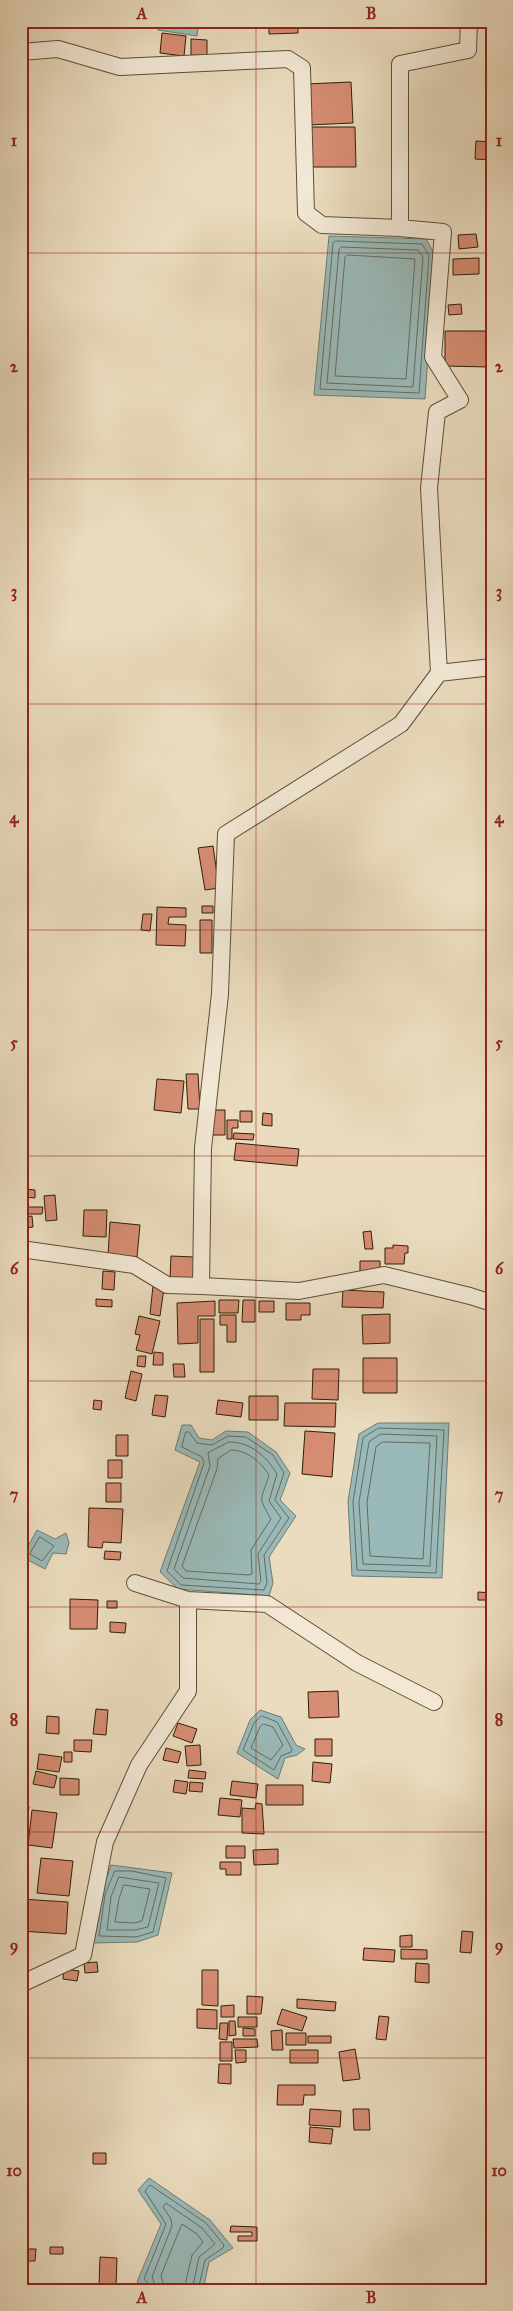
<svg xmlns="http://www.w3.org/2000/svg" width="513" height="2311" font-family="'IM FELL Great Primer',serif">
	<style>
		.water { fill: #9abab9; stroke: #6f7c72 }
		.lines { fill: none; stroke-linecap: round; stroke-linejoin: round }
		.shore { stroke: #646c60; stroke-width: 1 }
		.building { fill: #d78d74; stroke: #2e1e07 }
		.street-casing { stroke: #5d4e35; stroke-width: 18 }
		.street { stroke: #f2e8d5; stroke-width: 16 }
		.grid { fill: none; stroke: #8f2418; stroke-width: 1; stroke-opacity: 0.55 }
		.neatline { fill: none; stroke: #8f2418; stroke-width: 2 }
		.grid-label { font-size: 16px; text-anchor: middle; font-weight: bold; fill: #8f2418 }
	</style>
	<rect width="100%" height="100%" fill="#ebdcbf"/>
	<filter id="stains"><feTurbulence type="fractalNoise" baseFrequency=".004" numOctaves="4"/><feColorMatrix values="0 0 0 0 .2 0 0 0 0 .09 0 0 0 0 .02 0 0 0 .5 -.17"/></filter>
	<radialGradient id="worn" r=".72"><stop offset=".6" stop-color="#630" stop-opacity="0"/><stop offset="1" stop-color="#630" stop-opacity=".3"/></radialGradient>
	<path class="water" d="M158,21H199L197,36L158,30Z
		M329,236L426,239L435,255L425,399L314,395Z
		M378,1423H449L442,1578L352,1576L348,1501L359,1434Z
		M182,1425H191L199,1438L212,1440L226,1431L248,1432L276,1452L290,1473L280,1500L296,1516L269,1557L273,1583L269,1596L178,1589L160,1572L200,1462L175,1450Z
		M37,1530L55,1539L66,1533L69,1543L66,1554L53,1553L45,1569L22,1557Z
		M260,1710L281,1717L296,1745L305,1749L297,1755L285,1758L278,1779L237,1753L250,1720Z
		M111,1865L172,1873L158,1935L137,1942L93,1943L101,1894Z
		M149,2178L210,2220L233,2248L209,2262L203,2290H149L137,2282L161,2224L138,2190Z"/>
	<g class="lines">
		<path class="shore" d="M336,241L422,244L429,255L419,393L320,389L333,243Z
			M341,247L418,250L423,257L413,387L327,383L339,250Z
			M348,255L415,259L406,379L335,376L345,257Z
			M379,1428L444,1430L436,1573L357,1570L353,1502L363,1438Z
			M186,1432H189L197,1443L212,1445L228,1436L246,1437L273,1455L284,1473L275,1500L289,1518L264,1555L267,1583L264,1590L181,1585L167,1571L204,1463L202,1457L182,1447Z
			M381,1434L437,1436L430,1566L363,1564L359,1502L369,1442Z
			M229,1442C251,1442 266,1456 277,1474L269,1501L281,1518L258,1554L261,1581L259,1584L183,1578L174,1569L210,1466L208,1453Z
			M383,1442L430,1443L423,1559L370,1556L367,1502L376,1447Z
			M231,1450C247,1450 261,1462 269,1475C261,1502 257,1495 271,1519L251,1550L252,1574L249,1575L186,1571L182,1566L217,1469L218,1459Z
			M40,1537L54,1546L42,1561L30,1554Z
			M262,1716L277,1722L292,1749L291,1752L281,1756L274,1770L243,1750L254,1723Z
			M264,1724L273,1727L283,1745L271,1760L251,1748L260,1727Z
			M115,1871H132L166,1878L153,1932L136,1937L99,1936L105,1895Z
			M119,1877L159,1883L148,1927L135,1930H107L111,1897Z
			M124,1885L150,1889L142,1921L134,1923L115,1922L119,1899Z
			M151,2290L150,2285L144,2279L166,2224L145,2191L150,2185L206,2223L224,2245L223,2248L205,2260L198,2290
			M157,2290L152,2277L172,2226L171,2219L163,2207L166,2203L202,2228L215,2244L199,2257L192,2290
			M165,2290L161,2275L182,2224L197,2234L203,2242L192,2255L184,2290"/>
	</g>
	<path class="building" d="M269,21H298V33L269,34Z
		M162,33L186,36L184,56L160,53Z
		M191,39L207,40V56L191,55Z
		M351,82L353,123L308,125L306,84Z
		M308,127H355L356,167H309Z
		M476,141L492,142V160L475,159Z
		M476,234L478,247L459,249L458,235Z
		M479,258V274L453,275V259Z
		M461,304L462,314L449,315L448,305Z
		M445,331H492L489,367L445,366Z
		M213,846L219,888L205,890L198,848Z
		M202,906H213V913H202Z
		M157,907L186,908V917H169L168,924L186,925L185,946L156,945Z
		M143,914H152L150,931L141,930Z
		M200,920H212V953H200Z
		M186,1074H198L200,1109H188Z
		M157,1079L184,1081L181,1113L154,1110Z
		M211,1110H225V1135H211Z
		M240,1111H252V1122H240Z
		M263,1113L272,1114V1126L262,1125Z
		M227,1120H238V1128H232V1139H227Z
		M234,1133L254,1134L253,1140L233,1139Z
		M236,1143L299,1149L297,1166L234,1160Z
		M25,1189L35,1190V1198L25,1197Z
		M55,1195L57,1220L46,1221L44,1196Z
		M25,1207H43L42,1214H25Z
		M84,1210H107L106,1237L83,1236Z
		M32,1216L33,1227L26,1228L25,1217Z
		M110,1222L140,1225L137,1257L108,1255Z
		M371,1231L373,1249H365L363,1232Z
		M393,1245L408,1246V1253H405L404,1264H385V1248H393Z
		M171,1256L194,1257L193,1279L170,1278Z
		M360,1261H380V1273L360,1274Z
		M103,1271L115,1272L114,1290L102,1289Z
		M153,1286L164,1288L160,1316L150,1314Z
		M343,1290L384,1292L383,1308L342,1307Z
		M96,1299L112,1300V1307L96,1306Z
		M219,1300H239L238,1313H219Z
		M243,1300H255V1322H242Z
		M215,1301V1316H198V1343L178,1344L177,1303Z
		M259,1301H274V1312H259Z
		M286,1303H310V1315H301V1320H286Z
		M390,1314V1343L363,1344L362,1315Z
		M220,1315H236V1342H227V1325H220Z
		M139,1316L160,1321L152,1354L136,1350L140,1335L135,1334Z
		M200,1319H214V1372H200Z
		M154,1352L163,1353V1365H153Z
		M138,1356H146L145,1367L137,1366Z
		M363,1358H397V1393H363Z
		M173,1364H184L185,1377H174Z
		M313,1369H339L338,1400L312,1399Z
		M131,1371L142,1374L136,1401L125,1398Z
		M155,1395L168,1396L165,1417L152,1415Z
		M249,1396H278V1420H249Z
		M94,1400L102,1401L101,1410L93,1409Z
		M218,1400L243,1403L241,1417L216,1414Z
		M285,1403H336L335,1427L284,1426Z
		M305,1431L335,1433L332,1477L302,1474Z
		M116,1435H128V1456H116Z
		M108,1460H122V1478H108Z
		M106,1483H121V1502H106Z
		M89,1508L123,1509L121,1543L103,1542L102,1548L88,1547Z
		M105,1551L121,1552L120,1560L104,1559Z
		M478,1592L492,1593V1600H478Z
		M70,1599L98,1600L97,1629H70Z
		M107,1601H117V1608H107Z
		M110,1622L126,1623L125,1633L110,1632Z
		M338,1691L339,1717L309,1718L308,1692Z
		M96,1709L108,1710L106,1735L93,1734Z
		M47,1716L59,1717V1734L46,1733Z
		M178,1723L197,1729L192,1743L173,1736Z
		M315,1739H332V1756H315Z
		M74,1740H92L91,1752L74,1751Z
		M200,1745L201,1765L187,1766L185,1746Z
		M166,1748L181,1752L178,1763L163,1760Z
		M64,1752H72V1762H64Z
		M39,1754L62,1757L59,1772L37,1769Z
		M313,1762L332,1764L330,1783L312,1781Z
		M189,1770L206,1772L205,1779L188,1778Z
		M36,1771L57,1776L54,1788L33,1784Z
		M60,1778L79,1779V1795H60Z
		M175,1780L188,1782L186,1794L173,1792Z
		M232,1781L258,1784L256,1798L230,1795Z
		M190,1782L203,1783L202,1792L189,1791Z
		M266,1785H303V1805H266Z
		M220,1798L242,1800L240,1817L218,1815Z
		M256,1803L262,1804L264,1834L242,1833V1808L255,1809Z
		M21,1806L29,1807L27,1821L21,1820Z
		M32,1810L57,1813L52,1848L28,1845Z
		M226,1846H245V1858H226Z
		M278,1849V1864L254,1865L253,1850Z
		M41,1858L73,1861L69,1896L37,1893Z
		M220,1862H241V1875H226V1869H220Z
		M21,1899L68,1902L66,1934L21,1931Z
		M462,1931L473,1932L471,1953L460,1952Z
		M412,1935V1947H400V1936Z
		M364,1948L395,1950L394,1962L363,1960Z
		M401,1949L427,1950V1959H401Z
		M97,1962L98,1972L85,1973L84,1963Z
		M416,1963L429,1964V1983L415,1982Z
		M64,1969L79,1971L77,1981L63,1979Z
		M202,1970H218V2006L202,2005Z
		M247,1996L263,1997L261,2014H247Z
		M297,1999L336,2002L335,2011L297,2008Z
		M234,2005V2017H221V2006Z
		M197,2009L217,2010V2029L197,2028Z
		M282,2009L307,2017L302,2031L277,2024Z
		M379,2016L389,2017L386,2040L376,2039Z
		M238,2017H257V2027H238Z
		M229,2021H235L236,2035L229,2036Z
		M220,2023H228L227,2040L219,2039Z
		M243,2028L255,2029V2036H243Z
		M282,2030L283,2050H272L271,2031Z
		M286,2033H306V2045H286Z
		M308,2036H331V2043H308Z
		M233,2039H257L258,2047L234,2048Z
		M220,2042H232V2061H220Z
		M355,2049L360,2079L343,2081L339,2052Z
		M235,2050H246V2062L236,2063Z
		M290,2050H318V2063H290Z
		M219,2064H231V2084L218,2083Z
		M278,2085H315V2095H304L303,2105H277Z
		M310,2109L341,2111L340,2127L309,2125Z
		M353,2109H369L370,2130H354Z
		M310,2127L333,2129L331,2144L309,2142Z
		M93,2153H106V2164H93Z
		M231,2226L257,2227V2241H238V2236H252V2232H230Z
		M50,2247H63V2254H50Z
		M22,2249H36L35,2261H21Z
		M100,2257L117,2258L116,2286L99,2285Z"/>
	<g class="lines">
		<defs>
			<path id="street" d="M469,21L468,50L400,64V228L443,232L433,357L460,400L437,412L429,488L439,673L492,667
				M21,52L58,49L120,67L288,59L302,68L306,213L322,225L400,228
				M21,1249L134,1265L167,1285L201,1286L203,1148L220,994L226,834L401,724L439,673
				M201,1286L299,1291L384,1275L470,1296L492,1303
				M188,1600L267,1604L357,1663L434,1702
				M21,1984L83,1955L105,1842L139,1765L188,1691V1600L135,1583"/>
		</defs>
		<use href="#street" class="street-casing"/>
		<use href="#street" class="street"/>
	</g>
	<path class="grid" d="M256,21V2290M21,253H492M21,479H492M21,704H492M21,930H492M21,1156H492M21,1381H492M21,1607H492M21,1832H492M21,2058H492"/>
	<rect width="513" height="2311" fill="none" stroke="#ebdcbf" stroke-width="55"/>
	<rect x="28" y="28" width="458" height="2256" class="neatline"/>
	<g class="grid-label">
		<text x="142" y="19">A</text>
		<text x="371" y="19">B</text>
		<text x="14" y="146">1</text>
		<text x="499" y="146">1</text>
		<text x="14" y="372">2</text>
		<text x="499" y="372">2</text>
		<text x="14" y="597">3</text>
		<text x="499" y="597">3</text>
		<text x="14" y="823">4</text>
		<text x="499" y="823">4</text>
		<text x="14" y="1048">5</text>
		<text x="499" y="1048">5</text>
		<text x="14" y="1274">6</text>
		<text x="499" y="1274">6</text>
		<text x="14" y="1500">7</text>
		<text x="499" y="1500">7</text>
		<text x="14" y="1725">8</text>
		<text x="499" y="1725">8</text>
		<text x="14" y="1951">9</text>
		<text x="499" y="1951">9</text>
		<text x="14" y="2176">10</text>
		<text x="499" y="2176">10</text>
		<text x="142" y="2303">A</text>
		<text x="371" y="2303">B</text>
	</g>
	<rect width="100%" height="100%" filter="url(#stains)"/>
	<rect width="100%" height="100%" fill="url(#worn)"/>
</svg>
